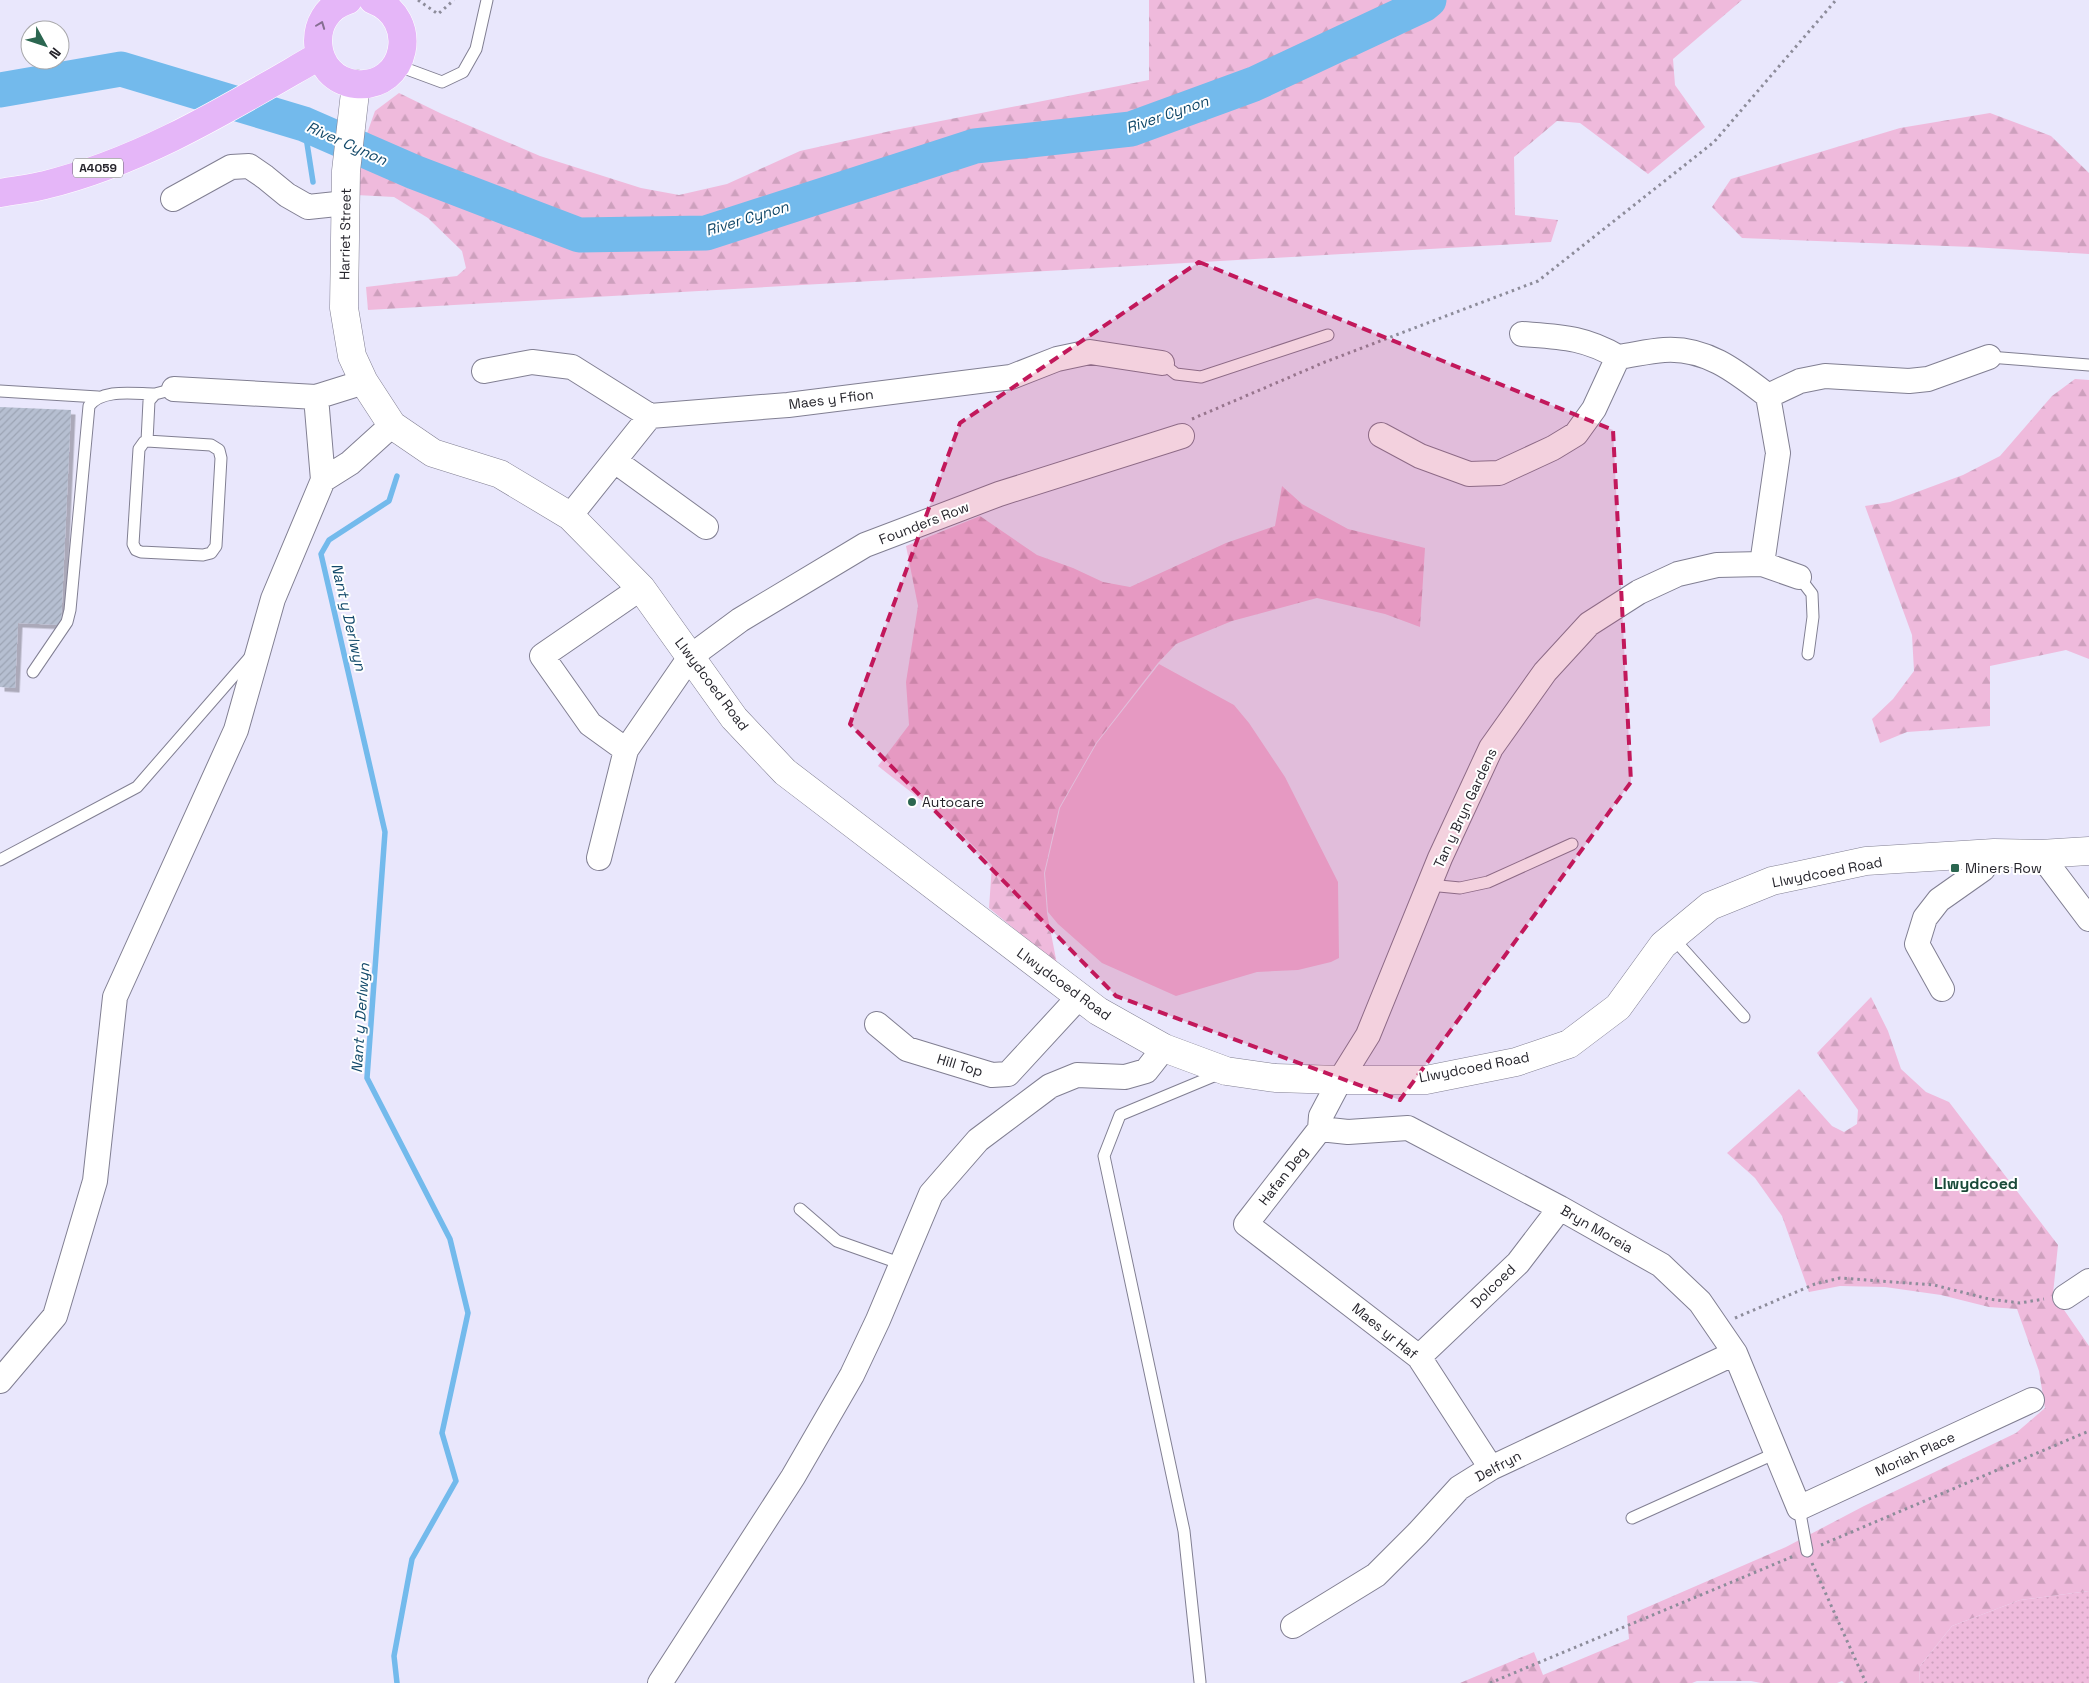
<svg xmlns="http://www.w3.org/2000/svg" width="2089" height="1683" font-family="'Space Grotesk',sans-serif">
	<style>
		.grass { fill: url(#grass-dots) }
		.forest { fill: url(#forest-firs) }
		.garden { fill: #efbadc }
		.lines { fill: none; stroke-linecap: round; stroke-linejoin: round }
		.stream { stroke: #73baec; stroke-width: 5.5 }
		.river { stroke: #73baec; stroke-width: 35 }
		.building { fill: url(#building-hatch); filter: url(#shadow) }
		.lane-casing { stroke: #817f92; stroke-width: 13 }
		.street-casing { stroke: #817f92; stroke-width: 26 }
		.secondary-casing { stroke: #817f92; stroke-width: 29 }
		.primary-casing { stroke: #fff; stroke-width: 29 }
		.path { stroke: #8d8c9a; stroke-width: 3; stroke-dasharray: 2.5 4; stroke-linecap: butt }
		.lane { stroke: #fff; stroke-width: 11 }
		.street { stroke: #fff; stroke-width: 24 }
		.secondary { stroke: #fff; stroke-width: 28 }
		.primary { stroke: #e5b6f8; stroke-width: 28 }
		.oneway { stroke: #866e92 }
		.marked { fill: #c2185b; fill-opacity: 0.2; stroke: #c2185b; stroke-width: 4; stroke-dasharray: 10 6; stroke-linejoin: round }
		.poi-dot { fill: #2b6650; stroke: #fff; stroke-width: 2 }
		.labels { text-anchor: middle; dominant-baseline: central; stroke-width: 4; stroke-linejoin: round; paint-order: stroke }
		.shield { fill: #fff; stroke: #67666b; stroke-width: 1 }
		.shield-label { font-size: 12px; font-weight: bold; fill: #26252c }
		.street-label { font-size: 14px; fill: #26252c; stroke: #fff }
		.poi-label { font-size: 14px; fill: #26252c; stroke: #fff; text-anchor: start }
		.water-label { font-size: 15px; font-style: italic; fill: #114869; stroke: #fff }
		.quarter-label { font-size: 16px; font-weight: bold; fill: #1a4a39; stroke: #fff }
	</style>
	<defs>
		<pattern id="grass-dots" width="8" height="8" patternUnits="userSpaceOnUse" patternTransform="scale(1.25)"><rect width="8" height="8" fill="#efbadc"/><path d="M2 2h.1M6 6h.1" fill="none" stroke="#cda0bd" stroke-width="1.8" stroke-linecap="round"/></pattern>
		<pattern id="forest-firs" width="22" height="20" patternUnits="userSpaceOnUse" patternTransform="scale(1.25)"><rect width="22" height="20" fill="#efbadc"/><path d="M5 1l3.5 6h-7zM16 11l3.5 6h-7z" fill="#cda0bd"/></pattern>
		<pattern id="building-hatch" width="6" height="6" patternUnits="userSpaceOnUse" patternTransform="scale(1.25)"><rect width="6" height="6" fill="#b6bfd1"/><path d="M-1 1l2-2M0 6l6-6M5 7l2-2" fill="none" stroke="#9ca4b4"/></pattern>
		<filter id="shadow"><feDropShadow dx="4.5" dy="4.5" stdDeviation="0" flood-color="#0004"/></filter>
	</defs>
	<rect width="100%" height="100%" fill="#e9e7fc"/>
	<path class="grass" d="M2089,1591V1683H1919L1920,1666L1952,1626L2020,1600Z"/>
	<path class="forest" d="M1149,0H1742L1673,59L1675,85L1705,127L1648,174L1580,123L1557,121L1514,157L1515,215L1558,220L1551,242L368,310L366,287L457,276L466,268L462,251L428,218L394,197L356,195L364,142L375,111L399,93L442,114L540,156L641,188L679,195L727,184L800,151L895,130L1149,80Z
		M1990,113L2051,136L2089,173V254L1972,247L1742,238L1712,207L1731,179L1900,128Z
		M2075,379L2089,380V659L2066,650L1990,666V726L1907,732L1880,743L1872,719L1893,699L1914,671L1912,635L1865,506L1890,502L1963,475L2000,456L2052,396Z
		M1282,486L1302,504L1348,529L1425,548L1420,627L1385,614L1317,598L1232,621L1176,644L1158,663L1096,743L1059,808L1044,873L1047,913L1057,964L989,908L992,865L954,826L878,766L909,725L906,682L918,606L906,546L980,516L1037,555L1073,568L1103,582L1130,587L1226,543L1275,526Z
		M1871,997L1888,1031L1901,1069L1926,1092L1949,1102L2058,1245L2053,1294L2089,1346V1591L2020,1600L1952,1626L1920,1666L1919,1683H1844L1842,1681L1837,1683H1761L1751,1681H1697L1692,1683H1460L1534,1652L1543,1675L1629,1639L1627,1616L1786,1547L1864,1506L2016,1433L2045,1408L2039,1371L2017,1309L1989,1307L1941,1295L1885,1287L1840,1286L1809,1292L1782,1216L1755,1178L1727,1153L1799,1089L1832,1126L1844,1132L1857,1124L1858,1110L1817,1053Z"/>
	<path class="garden" d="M1159,664L1234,705L1249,723L1285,777L1338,882L1339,958L1331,962L1298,970L1257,972L1176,996L1102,963L1058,924L1048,912L1045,873L1060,808L1097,743Z"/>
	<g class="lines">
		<path class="stream" d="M304,124L313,182
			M397,1683L394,1656L412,1559L456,1481L442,1433L468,1313L450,1239L367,1078L385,832L321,554L329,540L389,501L397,476"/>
		<path class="river" d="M0,90L121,69L304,124L414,172L579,235L706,233L975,146L1131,129L1254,84L1423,5L1429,0"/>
	</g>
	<path class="building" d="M0,407L71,410L61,625L18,623L15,688L0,687Z"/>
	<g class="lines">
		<defs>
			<path id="lane" d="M396,65L442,82L463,72L476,49L487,0
				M1989,357L2089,365
				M1162,363L1176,374L1201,377L1328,335
				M0,391L98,397
				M147,441L144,442L139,449L133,544L136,550L141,552L203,555L211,553L216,546L221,458L219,450L211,445L147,441L149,401L155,394L174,389
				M1799,577L1812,594L1813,617L1808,654
				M33,672L67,622L70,610L89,406C102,388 135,394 155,394
				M0,860L137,787L251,656
				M1429,885L1460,888L1488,882L1572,844
				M1672,937L1744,1017
				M800,1209L837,1241L902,1264
				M1799,1508L1807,1551
				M1632,1518L1776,1453
				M1200,1682L1184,1531L1104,1156L1120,1115L1221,1073"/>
			<path id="street" d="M173,199L231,167L249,166L265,177L287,195L308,207L346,203
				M1522,334C1561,337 1584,337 1618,357C1633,355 1649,351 1664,350C1706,347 1737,372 1768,396L1778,453L1762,564
				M484,371L532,362L572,367L650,416L788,405L1011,377L1057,359L1090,352L1162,363
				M174,389L316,397
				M1768,396L1800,381L1825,376L1909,381L1928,379L1989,357
				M1381,435L1420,456L1469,474L1499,473L1553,448L1576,434L1594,409L1618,357
				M615,461L706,527
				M323,480L316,397L364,382
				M570,516L650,416
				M1799,577L1762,564L1717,565L1678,574L1639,592L1589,624L1545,672L1491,748L1440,858L1368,1035L1340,1080L1321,1116L1320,1129L1348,1132L1408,1128L1560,1208L1661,1265L1700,1302L1735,1353L1799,1508L2032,1400
				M626,750L590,724L542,656L641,588
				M2040,854L2089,919
				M599,858L626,750L690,657L740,620L865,545L999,494L1182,436
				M1942,989L1917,944L1925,918L1939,900L1983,869L1994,853
				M877,1024L907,1049L992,1075L1008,1074L1079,997
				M1320,1129L1246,1224L1419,1357L1491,1468
				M2065,1297L2089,1281
				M1419,1357L1518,1263L1560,1208
				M0,1381L55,1316L95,1181L115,997L236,730L273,599L323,480L350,463L392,425
				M1293,1626L1376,1575L1418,1533L1459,1488L1491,1468L1735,1353
				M660,1683L793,1477L852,1375L878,1320L931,1194L978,1140L1050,1086L1077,1075L1125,1077L1146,1071L1164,1048"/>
			<path id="secondary" d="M356,84L346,171L344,308L352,356L364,382L392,425L433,453L500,474L570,516L641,588L734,718L785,772L1098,1011L1164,1048L1226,1071L1275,1078L1340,1080H1426L1516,1062L1569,1044L1618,1007L1663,945L1710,906L1772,881L1866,861L1994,853L2040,854L2089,851"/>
			<path id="primary" d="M348,0C304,13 310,79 356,84C407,89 421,18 373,0
				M0,193C15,190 30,189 45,185C144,161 232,106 319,56"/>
		</defs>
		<use href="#lane" class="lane-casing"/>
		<use href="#street" class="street-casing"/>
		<use href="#secondary" class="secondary-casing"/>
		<use href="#primary" class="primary-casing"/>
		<path class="path" d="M418,0L438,14L454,0
			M1192,419L1325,362L1538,281L1714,142L1836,0
			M1735,1318L1815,1284L1840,1278L1934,1285L1989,1299L2020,1303L2044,1299
			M1821,1545L2089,1431
			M1812,1563L1866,1683
			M1490,1683L1794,1556"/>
		<use href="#lane" class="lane"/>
		<use href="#street" class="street"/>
		<use href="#secondary" class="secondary"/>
		<use href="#primary" class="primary"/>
	</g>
	<defs><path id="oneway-chevron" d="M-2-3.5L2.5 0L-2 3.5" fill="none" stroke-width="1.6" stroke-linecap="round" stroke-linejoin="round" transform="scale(1.25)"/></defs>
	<use class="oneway" href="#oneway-chevron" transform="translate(321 25) rotate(-69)"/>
	<path class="marked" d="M1199,262L1613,430L1631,782L1400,1100L1116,996L850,724L960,423Z"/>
	<g class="poi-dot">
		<circle cx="912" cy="802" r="5"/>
		<rect x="1950" y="863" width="10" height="10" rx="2.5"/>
	</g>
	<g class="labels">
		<rect class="shield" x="73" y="158.5" width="50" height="19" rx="4"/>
		<g class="shield-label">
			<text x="98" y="168">A4059</text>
		</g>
		<g class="street-label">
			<text transform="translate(345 234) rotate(-89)">Harriet Street</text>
			<text transform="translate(831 399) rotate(-7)">Maes y Ffion</text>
			<text transform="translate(924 523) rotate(-21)">Founders Row</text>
			<text transform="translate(712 684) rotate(53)">Llwydcoed Road</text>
			<text transform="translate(1465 808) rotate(-65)">Tan y Bryn Gardens</text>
			<text transform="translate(1827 872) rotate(-11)">Llwydcoed Road</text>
			<text transform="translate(1064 984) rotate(36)">Llwydcoed Road</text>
			<text transform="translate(960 1065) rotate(17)">Hill Top</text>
			<text transform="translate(1474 1067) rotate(-11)">Llwydcoed Road</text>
			<text transform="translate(1283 1176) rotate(-52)">Hafan Deg</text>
			<text transform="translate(1597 1229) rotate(30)">Bryn Moreia</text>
			<text transform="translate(1493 1286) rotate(-44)">Dolcoed</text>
			<text transform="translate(1385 1331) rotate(39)">Maes yr Haf</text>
			<text transform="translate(1915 1454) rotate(-25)">Moriah Place</text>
			<text transform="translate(1498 1466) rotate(-28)">Delfryn</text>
		</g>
		<g class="poi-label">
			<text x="922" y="802">Autocare</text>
			<text x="1965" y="868">Miners Row</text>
		</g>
		<g class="water-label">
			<text transform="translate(1167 114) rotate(-19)">River Cynon</text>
			<text transform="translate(347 143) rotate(24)">River Cynon</text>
			<text transform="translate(747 218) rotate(-17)">River Cynon</text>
			<text transform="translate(349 617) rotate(77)">Nant y Derlwyn</text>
			<text transform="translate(360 1018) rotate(-86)">Nant y Derlwyn</text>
		</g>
		<g class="quarter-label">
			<text x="1976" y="1183">Llwydcoed</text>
		</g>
	</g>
	<g transform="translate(45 45) rotate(130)"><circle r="24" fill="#ffffff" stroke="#a8a8ab"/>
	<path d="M0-4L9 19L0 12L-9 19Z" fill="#2b6650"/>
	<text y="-8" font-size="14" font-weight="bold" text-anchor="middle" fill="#26252c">N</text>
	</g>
</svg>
